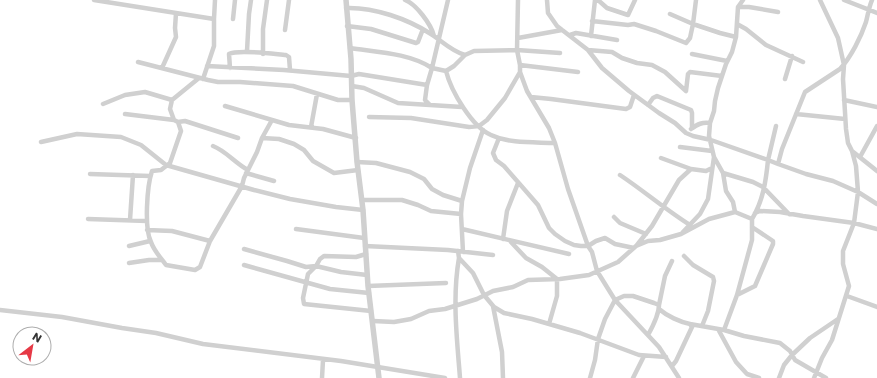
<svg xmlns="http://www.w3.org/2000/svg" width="877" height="378" font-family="Poppins,sans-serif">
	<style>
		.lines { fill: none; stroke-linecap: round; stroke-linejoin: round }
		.minor { stroke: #d0d0d0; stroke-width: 4.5 }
		.tertiary { stroke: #d0d0d0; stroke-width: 5.5 }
	</style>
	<rect width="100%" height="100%" fill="#fff"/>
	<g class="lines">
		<path class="minor" d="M94,0L214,19
			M405,0C416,4 431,24 434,36
			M547,0L548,13L557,26L588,50L602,68L629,91L659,113L675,123L686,133L693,136L711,140L768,160L776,126
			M598,0L607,8L628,15L635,0
			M844,0L877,13
			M738,7H749L778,12
			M346,8C374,7 408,19 431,34C442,41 451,51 465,55
			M670,14L693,24L696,0
			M233,19L235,0
			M592,21L628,25L634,24L656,31L686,43L690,38L693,24L720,33L736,37
			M737,24L746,29L766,45L803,62
			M347,26L371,29L416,43L418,42L423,29
			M285,30L289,0
			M570,35L576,33L617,40
			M591,36L595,0
			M518,38L562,30
			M350,48C376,52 409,53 432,68L448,0
			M588,50L612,52L622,58L637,63L652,65L665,72L686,91L688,74L690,72L722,76
			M247,51L249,14L251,0
			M263,54V29L267,0
			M692,54L727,61
			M138,62L208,80L218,82H240L293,86L338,100H352
			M520,65L578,72
			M207,66L284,70L351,76L359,74L427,85L432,68L446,71L454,66L465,55L474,51L517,50L560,53
			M162,68L176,37L175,28L176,13
			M230,68L229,54C238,49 274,54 286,55L289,57L290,70
			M446,71C451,91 472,127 491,135C510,144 534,142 555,143
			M520,72L527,91L549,128L555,143L568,189L588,246L592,252L597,271L615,300L659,347L679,378
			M199,78L172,100L170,109L174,120L178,122L181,131L170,163L161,170L152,171C147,186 144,228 151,242C154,251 161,258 166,265L195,270L200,267L210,241
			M203,79L214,46V19L215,0
			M785,79L792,56
			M427,85L425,100L430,105L462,107
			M352,86L364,88L398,103L430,105
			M531,97L551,99L626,109L630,107L634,95
			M844,100L877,107
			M103,104L125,95L145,92L172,100
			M648,105L653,98L657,96L691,110L692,113V128
			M225,106L289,125L323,129L356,138
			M125,114L174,120
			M796,114L845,119
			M369,117L411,118L469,127L479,126L487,120L505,98L520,72V65L517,50L518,0
			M178,122L185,121L238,138
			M311,127L317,94
			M691,129C698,124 702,122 710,123
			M262,138L279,139L294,144L304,150L313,161L334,173L358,170
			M499,138L493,153L496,160L504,166L538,205L549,228L555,234L565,241L574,245L581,246H588L596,241L605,238L615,244L634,248
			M41,142L77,134L121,137L141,145L166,165L254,190L290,199L336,207L363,210
			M213,146C226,151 235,163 248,170
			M680,147L712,151
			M852,151L877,171
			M714,157L723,173L726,191L733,202L735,212
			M860,157L877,126
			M661,158L691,169
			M357,162L376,163L410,172L424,179L432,189L443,195L462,201
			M778,164L806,174L833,181L858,192L877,204
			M246,173L274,181
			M723,173L753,182L763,187L789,214
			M90,174L150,176
			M620,175C644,191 666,210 690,225
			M362,200H402L418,205L431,211L461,214
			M755,213L760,211L780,212L803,216L854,223L877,229
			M614,217L620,223L646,234
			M88,219L147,221
			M130,220L133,175
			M296,229L364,238
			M462,229L569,254
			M147,230L172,231L210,241L242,186L244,178L257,152L262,138L272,120
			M683,232L700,214L708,199L714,157L709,136L710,123L714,111L715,101L718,88L726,64L732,52L736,37L738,7L743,0
			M503,239L507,211L518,183
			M510,241L526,258L542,267L557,279V296L549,324
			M637,245L652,226L679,180L691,169L706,171L712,168
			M129,246L150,241
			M365,246L448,250L493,255
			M244,249L287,261L306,267L316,266L320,259L324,256L356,257L366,254
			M458,251L459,258L473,273L484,295L494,307L504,313L532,319L580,333L639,355L666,357
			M463,252L461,214L462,201L470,168L483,130
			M684,256L693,265L713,277L714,281L708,311L702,326
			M459,258C452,298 457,339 460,378
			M129,263L149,260H162
			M244,265L330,289L369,293
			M367,275L341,272L316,266L308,274L303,298L304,304L371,311
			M368,286L446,283
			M737,295L755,286L773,244V241L752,227
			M847,296L877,307
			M659,305L665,276L672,261
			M493,306L502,352L503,378
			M659,309C667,316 680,322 690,324L692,327L676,361L672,366
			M0,310L62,317L122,328L156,333L203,344L341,361L445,378
			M373,321L394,322L411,319L429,311L445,309L477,299L493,291L513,287L528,280L560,279L589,275L618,262L636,246L648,241L660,240L681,234L709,219L735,212L752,219C763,201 766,181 768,160L778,164L782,149L805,92L840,69C851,57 861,37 866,22C868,14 869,7 872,0
			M690,324L724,330L744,336L780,343L790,351L795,360L826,378
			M718,329L736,362L747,374L759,378
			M724,330L737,295L752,240V219
			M322,378L323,360
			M590,378L595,360L598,339L605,319L615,300L624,296H633L654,303L659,305C659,315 653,326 648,335
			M633,378L644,356
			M779,378L784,365L792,355L810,338L838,319
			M814,378L822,358L832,340L849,286L843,264V251L854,223L858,192L856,166L852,151L848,143L846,129L843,79L844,65L838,38L820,0"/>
		<path class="tertiary" d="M346,0L351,59L352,100L357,162L363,210L368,286L379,378"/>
	</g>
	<g transform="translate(32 346) rotate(31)"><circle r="19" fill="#ffffff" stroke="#adadad"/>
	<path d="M0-3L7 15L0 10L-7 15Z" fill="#e63946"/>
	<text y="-6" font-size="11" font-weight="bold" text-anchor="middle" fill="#333333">N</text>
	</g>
</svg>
